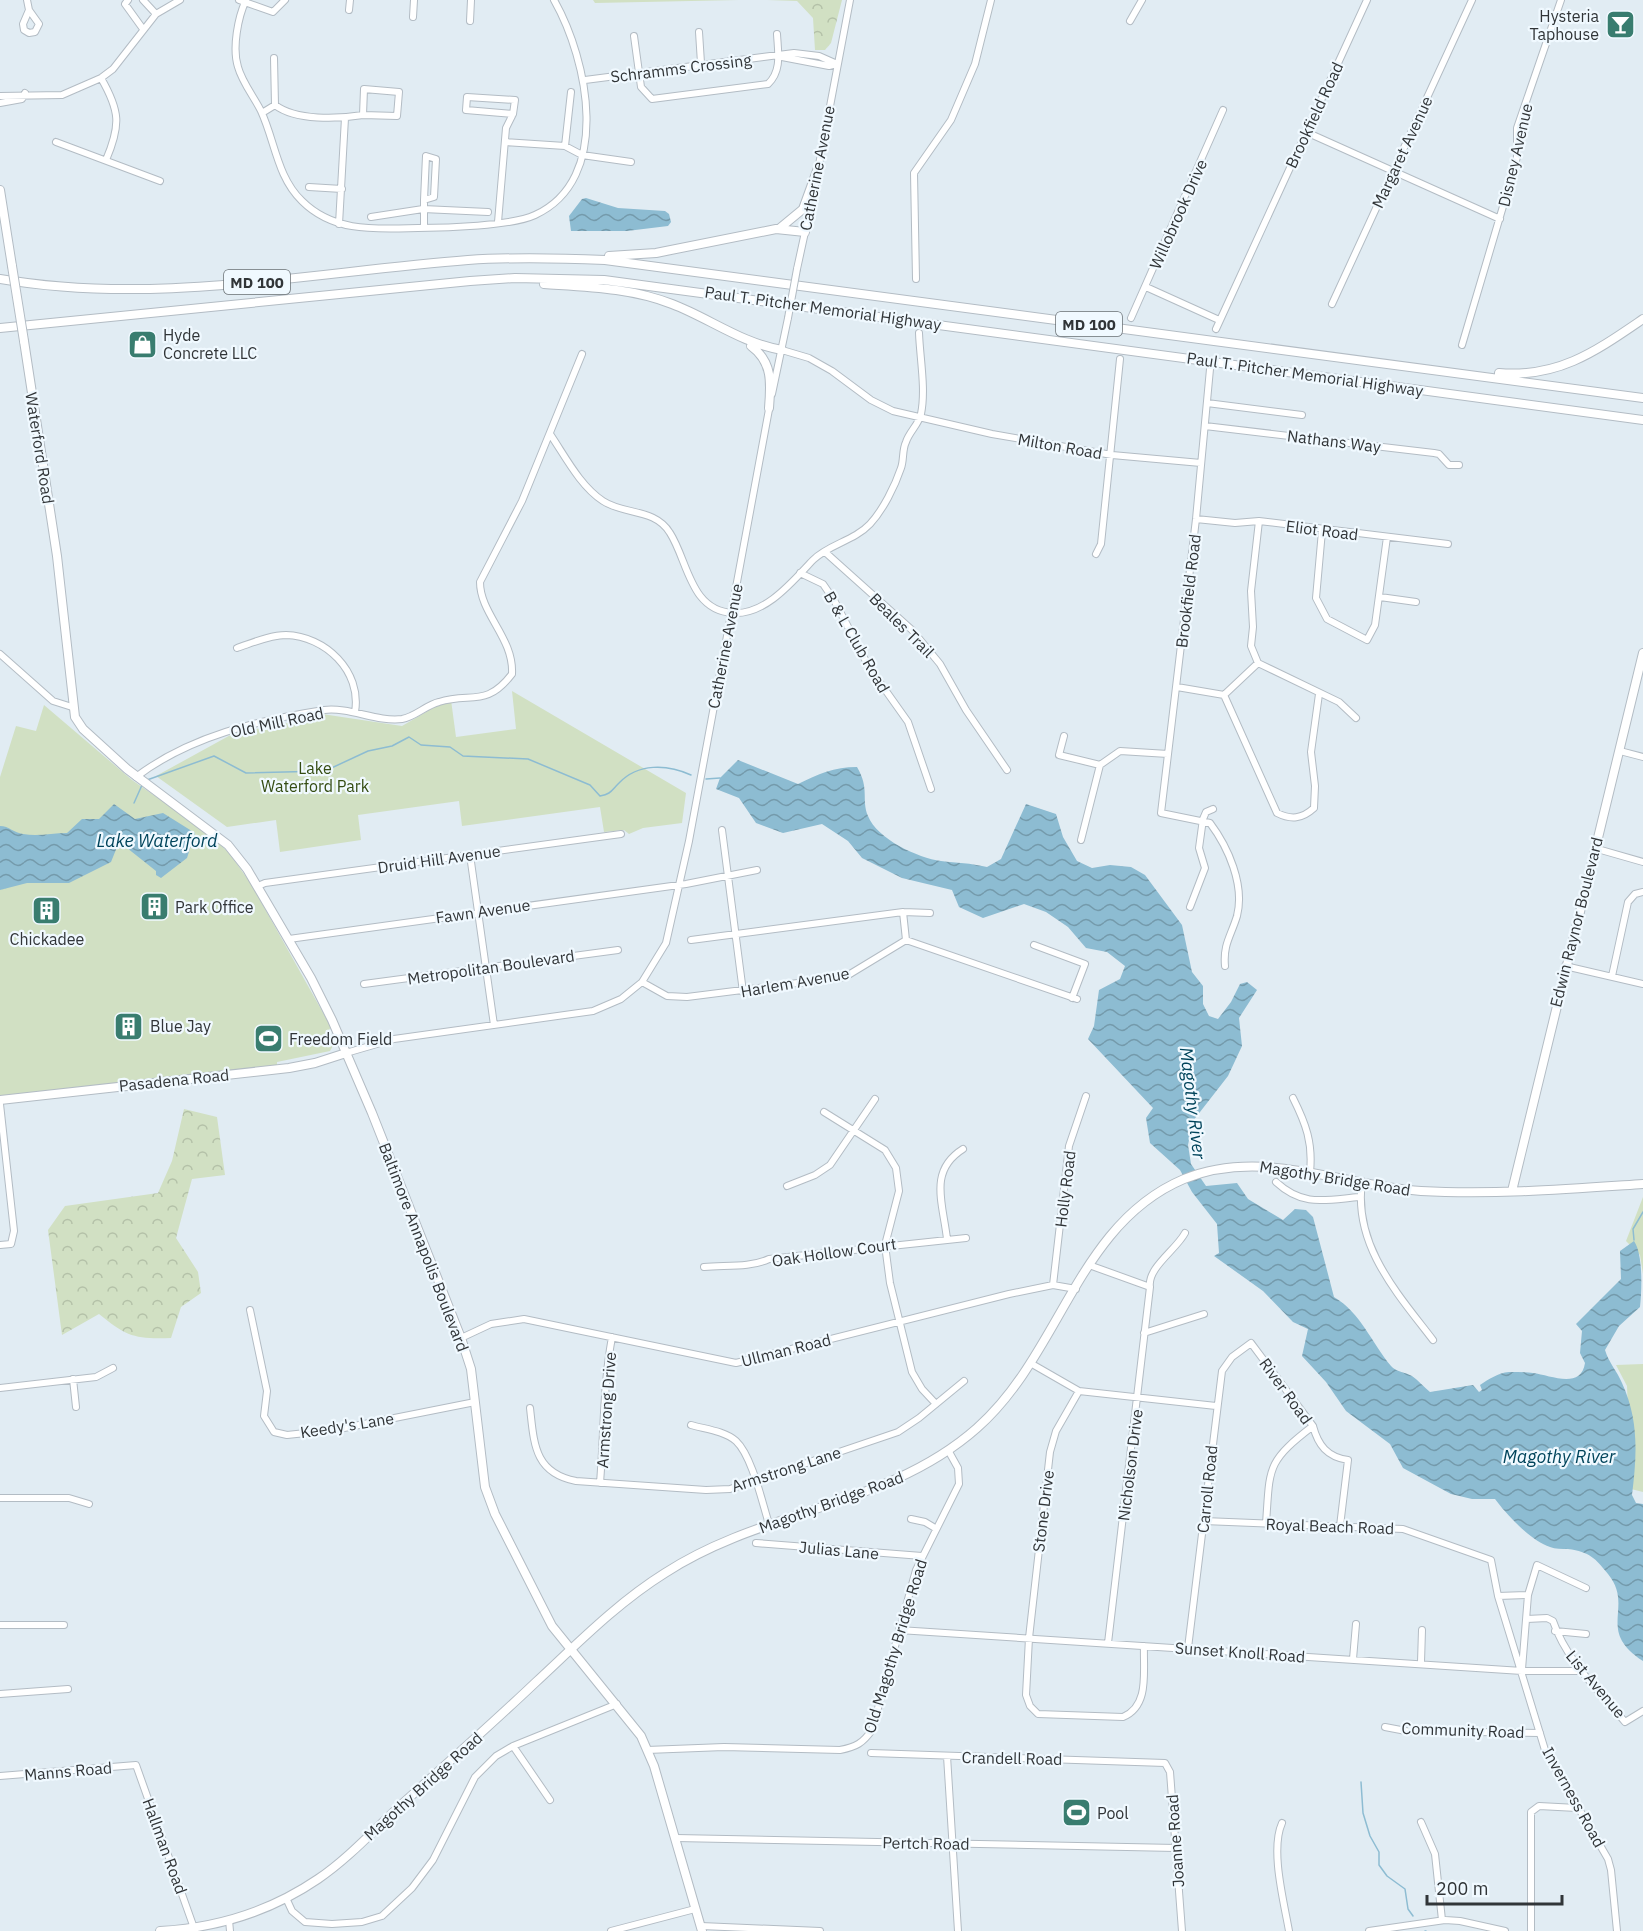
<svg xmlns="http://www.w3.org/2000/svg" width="1643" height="1931" font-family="'IBM Plex Sans',sans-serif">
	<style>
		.forest { fill: url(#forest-crowns) }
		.park { fill: #d1e0c3 }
		.water { fill: url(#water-waves) }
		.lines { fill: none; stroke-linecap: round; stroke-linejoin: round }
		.stream { stroke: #8dbcd2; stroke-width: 1.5 }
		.minor-casing { stroke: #b3bcc4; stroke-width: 8 }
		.major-casing { stroke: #b3bcc4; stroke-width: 10 }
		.highway-casing { stroke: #b3bcc4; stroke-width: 10 }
		.minor { stroke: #fff; stroke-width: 6 }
		.major { stroke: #fff; stroke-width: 8 }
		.highway { stroke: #fff; stroke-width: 8 }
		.minor-bridge-casing { stroke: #b3bcc4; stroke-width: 8; stroke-linecap: butt }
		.major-bridge-casing { stroke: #b3bcc4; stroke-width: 10; stroke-linecap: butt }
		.minor-bridge { stroke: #fff; stroke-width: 6 }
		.major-bridge { stroke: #fff; stroke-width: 8 }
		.labels { text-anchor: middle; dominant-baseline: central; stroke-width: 4.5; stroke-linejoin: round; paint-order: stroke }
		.shield { fill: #f0f9ff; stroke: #6a7074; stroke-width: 1.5 }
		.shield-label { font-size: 15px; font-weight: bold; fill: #313538 }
		.poi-label { font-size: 16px; fill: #313538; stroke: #f0f9ff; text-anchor: start }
		.street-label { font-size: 16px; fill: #313538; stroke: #f0f9ff }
		.park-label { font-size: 16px; fill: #344c12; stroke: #f0f9ff }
		.water-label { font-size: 18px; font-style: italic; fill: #00445b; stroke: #f0f9ff }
	</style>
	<defs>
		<pattern id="forest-crowns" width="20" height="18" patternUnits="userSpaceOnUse" patternTransform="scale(1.5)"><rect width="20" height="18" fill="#d1e0c3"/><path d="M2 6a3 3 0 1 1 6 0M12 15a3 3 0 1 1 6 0" fill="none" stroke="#b4c1a8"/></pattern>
		<pattern id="water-waves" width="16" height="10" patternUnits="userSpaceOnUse" patternTransform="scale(1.5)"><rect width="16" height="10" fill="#8dbcd2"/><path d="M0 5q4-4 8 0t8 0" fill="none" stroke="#749aab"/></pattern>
	</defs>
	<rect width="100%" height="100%" fill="#e1ecf3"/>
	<path class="forest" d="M593,0H739L595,3Z
		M767,0H842L831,43L825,50H815L813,18L797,1Z
		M184,1109L217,1117L225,1175L192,1179L176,1238L198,1272L201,1293L181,1307L171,1338C135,1339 127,1337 99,1314L62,1335L48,1230L65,1206L158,1193L172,1161Z"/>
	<path class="park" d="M512,691L686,793L682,823L643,828L629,834L624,830L604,832L600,807L462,826L459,801L358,815L361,840L280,852L276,820L227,827L156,776L236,732L276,726L322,714L402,726L445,701L451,700L456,737L516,729Z
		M44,705L132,780L208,833L230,854L251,884L331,1027L329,1030L335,1042L330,1051L277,1062V1065L0,1096V777L16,726L36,731Z
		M1643,1197V1274L1640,1255L1626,1241Z
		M1643,1364V1492L1631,1489L1627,1386L1616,1365Z"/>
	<path class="water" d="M586,198L618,208L665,211L669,214L671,222L668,226L627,231H571L569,216L582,199Z
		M738,760L798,784C818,774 834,767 857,767C870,789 861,799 868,816C877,839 918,858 941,861C957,863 970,863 987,867L1001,859L1026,804L1056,814L1063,837L1077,861L1092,868L1110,865L1131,867L1145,875L1182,925L1192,972L1203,986V1004L1209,1016L1218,1019L1231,1002L1240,984L1247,982L1257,990L1239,1018L1242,1046L1228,1076L1193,1121L1188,1145L1191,1164L1206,1186L1237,1183L1248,1199L1283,1220L1295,1209L1306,1210L1313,1217L1334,1297C1361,1313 1371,1342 1391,1366C1396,1372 1405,1372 1412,1376C1418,1380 1424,1387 1430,1392L1473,1385L1479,1392L1482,1390L1480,1385C1489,1379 1498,1373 1509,1372C1517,1372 1526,1372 1533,1373C1550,1375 1581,1390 1585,1363L1580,1353L1582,1331L1576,1324L1621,1279L1620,1251L1634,1241C1643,1254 1642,1289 1640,1307L1619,1326L1605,1350C1609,1363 1617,1371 1622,1383C1639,1420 1637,1455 1632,1495L1636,1503L1643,1504V1661C1595,1630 1635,1607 1608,1574C1595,1558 1590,1552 1568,1549C1562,1549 1555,1549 1550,1547C1530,1540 1507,1515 1495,1499H1472L1451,1494L1403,1468L1390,1444L1346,1411L1326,1382L1302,1356L1308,1329L1293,1322L1263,1291L1214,1256L1219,1253L1217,1224L1192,1192L1180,1170L1150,1143L1146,1118L1153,1108L1088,1039L1094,1026L1099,990L1120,979L1125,966L1107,952L1086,948L1068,927L1046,912L1024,904L983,918L959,907L952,890L902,878L862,858L848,841L822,824L783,833L756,823L739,798L716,789L720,778Z
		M114,804L135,819L163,813L195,833L187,858L161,878L156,875V871L122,844L117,847L111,862L69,883H27L0,890V826C9,826 14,833 23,834C38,837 52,833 67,833L82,819H99Z"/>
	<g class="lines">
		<path class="stream" d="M706,779L720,778
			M147,780L214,756L246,773L325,771L368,751L392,746L409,737L421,745L450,747L463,756L528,759L590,785L600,796C611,794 611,791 619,783C638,763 667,764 691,775
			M134,803L142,785
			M1634,1240L1633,1229L1643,1212
			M1361,1782L1363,1813L1370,1836L1379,1852V1865L1387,1876L1405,1889L1408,1909L1413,1916
			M1425,1931H1426"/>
		<defs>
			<path id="minor" d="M27,0L29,10L39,24L35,32L29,33L24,30L23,24L29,10
				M128,0L125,4L143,29
				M143,0L156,14
				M239,0L273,12L285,0
				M246,0C238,17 232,48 238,67C242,82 254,97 261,111C275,141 277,177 302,201C334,233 377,229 418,228C446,228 511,226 535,215C613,179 588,60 554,0
				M349,10L350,0
				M413,17L414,0
				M470,21L471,0
				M1130,21L1142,0
				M699,32L701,63
				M634,36L641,87L652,99L768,84C782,71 778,52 777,34
				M782,57L829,66L837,64
				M274,58L275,105
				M101,78C120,111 121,125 106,160
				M585,80L794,53L819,56L837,64
				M364,89L399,92L397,116L363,115Z
				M0,96L62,95L101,78L113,69L156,14L180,0
				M467,97L515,100L513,114L466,110Z
				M0,103L22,99L25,93
				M262,113L275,105C296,121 338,119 363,115
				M1306,132L1500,219
				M56,142L160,181
				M505,142L565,146L582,155L631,162
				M565,146L571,92
				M426,156L436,159L434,197L424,200Z
				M818,170L850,0
				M309,187L342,189
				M371,217L423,209L488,212
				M498,222L506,128L513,114
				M339,224L345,118
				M424,228V200
				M797,269L815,186
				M916,279L914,173L951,120L975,64L991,0
				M1146,287L1219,320
				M1332,304L1472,0
				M1131,318L1223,110
				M1216,329L1367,0
				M1462,345L1512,176L1517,157V128L1561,0
				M782,350L809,358L832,371L871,400L893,411L992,434L1112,455L1201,463
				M1210,369L1196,519L1161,813L1210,823C1228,847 1245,885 1237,916C1231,936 1223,944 1225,966
				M772,394L788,318
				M1207,403L1302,415
				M1205,426L1434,453L1439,454L1449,465H1459
				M550,434C565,456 580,486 603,501C624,515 655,508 670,533C688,561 690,611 733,613C766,615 793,581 813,560C829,544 854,541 870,524C883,510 895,486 901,468C904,460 902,450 906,442C909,432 919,424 921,414C926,389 920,359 919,333
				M1196,519L1235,523L1259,521L1448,544
				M1259,521L1251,591L1253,627L1251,646L1258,663L1339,702L1356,718
				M1322,531L1316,598L1327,619L1367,640L1375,625L1387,537
				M825,552L912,630L940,664L966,710L1007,770
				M1096,554L1101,544L1120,359
				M800,573L823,584L834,600L869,667L908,722L931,789
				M1380,597L1416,602
				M237,648C252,643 270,635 286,635C325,636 362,671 355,712
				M0,654L53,701L72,707
				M1177,687L1224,695L1277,813C1291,820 1302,819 1314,808L1315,786L1311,752L1319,694
				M1224,695L1258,663
				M1064,736L1059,755L1100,765L1120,751L1168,754
				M1620,751L1643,757
				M136,777C190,736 259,720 324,710C350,707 376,722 402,719C415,717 426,705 439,702C471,692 486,708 512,674C514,638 480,614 480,582L522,501L582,354
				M722,830L743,992
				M1081,840L1100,765
				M1594,848L1643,862
				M470,855L494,1025
				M258,886L265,883L621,834
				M1190,907L1205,868L1199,848L1203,819L1206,812L1213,809
				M903,912L906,940
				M289,939L686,884L757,870
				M691,940L903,912L930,913
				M906,940L1077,999
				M1034,945L1085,964L1072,998
				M1565,966L1643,984
				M1612,976L1628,902L1635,894L1643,892
				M642,982L667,996L687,997L845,977L906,940
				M364,984L618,950
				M346,1053L394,1039L593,1011L621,999L642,982L666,943L689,841L770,404
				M1293,1098C1306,1124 1313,1143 1310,1172
				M0,1104L14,1231L11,1244L0,1245
				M824,1112L885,1150L896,1168L899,1191L885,1245L890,1283L912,1372L922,1389L936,1404
				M1362,1181C1353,1245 1397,1293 1433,1340
				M1276,1182C1303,1207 1325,1200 1359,1197
				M787,1186L815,1175L830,1165L875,1099
				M947,1239C943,1203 928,1171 963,1149
				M1089,1265L1150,1287C1147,1268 1176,1250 1185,1233
				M704,1267C726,1265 749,1268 769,1259L966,1238
				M1053,1285L1069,1146L1086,1096
				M250,1310L267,1391L264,1416L274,1432L287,1435L334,1430L475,1402
				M1144,1333L1204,1314
				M461,1338L491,1324L524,1319L736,1363L1009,1294L1053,1285L1076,1289
				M1032,1364L1079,1391L1216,1406
				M73,1379L76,1407
				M0,1388L96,1377L113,1368
				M1079,1391L1056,1431L1050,1452L1029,1638L1026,1695L1030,1706L1038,1714L1123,1717C1150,1706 1143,1671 1144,1646
				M530,1408C534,1443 534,1473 576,1481L706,1490L730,1489L898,1432L919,1418L964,1381
				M691,1425C705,1429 725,1431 736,1441C752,1456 762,1502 769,1524
				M600,1483C604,1434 603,1386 612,1337
				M0,1498H69L89,1504
				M911,1519L925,1522L935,1528
				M1204,1521L1403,1529L1491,1560L1498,1596L1528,1595
				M1266,1524C1270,1467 1266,1462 1313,1426
				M756,1543L922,1556
				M1498,1596L1545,1750L1608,1859L1611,1870L1617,1931
				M1527,1619L1547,1618L1553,1621C1566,1660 1599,1691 1625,1722L1643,1711
				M0,1625H64
				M899,1630L1522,1671H1581
				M1555,1631L1586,1634
				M1108,1643L1150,1287
				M1188,1648L1222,1371L1232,1357L1251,1343L1313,1426C1318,1445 1327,1457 1348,1460L1340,1526
				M1353,1659L1356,1624
				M1421,1662L1422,1630
				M1522,1669L1528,1595L1537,1565L1586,1588
				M0,1694L68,1689
				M1385,1727L1406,1731L1540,1733
				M513,1746L550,1800
				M647,1750L724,1747L840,1750C856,1747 863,1743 872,1730L916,1570L959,1484L958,1468L948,1450
				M871,1753L1165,1763L1170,1772L1182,1931
				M947,1756L958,1931
				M0,1776L136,1765L194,1928
				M1421,1822L1435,1854L1442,1920
				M1282,1823C1270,1850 1284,1902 1289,1931
				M676,1838L1176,1848
				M286,1898L292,1911L305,1922L332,1924L362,1922L382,1916L412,1888L433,1860L475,1777L496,1756L513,1746L617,1704
				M229,1920L230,1931
				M701,1926L820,1931
				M611,1931L695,1909
				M1369,1931L1445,1920L1460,1921L1505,1931
				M1531,1931V1812L1539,1806L1577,1808"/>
			<path id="major" d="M0,190L12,266
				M24,341L57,556L75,717L83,729L127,769L228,845L247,869L311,978L332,1020L372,1113L461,1338L471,1369L485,1487L495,1514L552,1626L641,1736L654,1766L702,1931
				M0,1100L289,1068L315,1063L346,1053
				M1512,1191L1643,653
				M160,1931C216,1928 271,1911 318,1879C352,1856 380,1823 411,1796C453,1758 495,1721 536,1682C577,1644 617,1603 665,1573C763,1509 888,1507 977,1428C1061,1354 1077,1224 1184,1179C1263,1147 1341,1186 1421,1191C1494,1195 1569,1189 1643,1184"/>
			<path id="highway" d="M780,228L803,209L818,168
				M609,256L656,253L776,229L805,232
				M0,279C156,306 312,272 468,260C514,257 559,258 605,260L1643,398
				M544,284C588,287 631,288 672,304C709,318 741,343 782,350
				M0,328L470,281L515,278L604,280L1643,420
				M751,346C773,362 771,384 769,408
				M1499,373C1559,378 1596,351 1643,319"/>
		</defs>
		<use href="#minor" class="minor-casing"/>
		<use href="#major" class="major-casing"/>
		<use href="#highway" class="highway-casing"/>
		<use href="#minor" class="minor"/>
		<use href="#major" class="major"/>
		<use href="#highway" class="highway"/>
		<defs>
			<path id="minor-bridge" d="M788,318L797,269"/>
			<path id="major-bridge" d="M12,266L24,341"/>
		</defs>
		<use href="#minor-bridge" class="minor-bridge-casing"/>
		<use href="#major-bridge" class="major-bridge-casing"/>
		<use href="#minor-bridge" class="minor-bridge"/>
		<use href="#major-bridge" class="major-bridge"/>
	</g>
	<defs>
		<symbol id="bar-square" viewBox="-11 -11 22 22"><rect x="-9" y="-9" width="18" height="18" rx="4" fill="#397d6f" stroke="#f0f9ff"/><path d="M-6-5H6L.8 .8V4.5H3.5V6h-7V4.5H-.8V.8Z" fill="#fff"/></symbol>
		<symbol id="shop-square" viewBox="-11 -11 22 22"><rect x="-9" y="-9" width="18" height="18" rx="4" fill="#397d6f" stroke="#f0f9ff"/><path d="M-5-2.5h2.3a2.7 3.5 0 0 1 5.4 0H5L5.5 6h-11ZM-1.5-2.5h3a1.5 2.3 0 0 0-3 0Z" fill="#fff"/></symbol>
		<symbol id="building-square" viewBox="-11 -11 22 22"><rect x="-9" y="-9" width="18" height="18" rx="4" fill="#397d6f" stroke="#f0f9ff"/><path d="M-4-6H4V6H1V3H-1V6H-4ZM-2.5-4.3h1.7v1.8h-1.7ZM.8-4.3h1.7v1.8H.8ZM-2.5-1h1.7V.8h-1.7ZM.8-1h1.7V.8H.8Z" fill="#fff"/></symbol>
		<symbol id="stadium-square" viewBox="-11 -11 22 22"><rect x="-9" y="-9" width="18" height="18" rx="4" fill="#397d6f" stroke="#f0f9ff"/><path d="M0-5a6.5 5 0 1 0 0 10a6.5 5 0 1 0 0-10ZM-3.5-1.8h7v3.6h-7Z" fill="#fff"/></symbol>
	</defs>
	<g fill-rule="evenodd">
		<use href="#bar-square" x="1604" y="8" width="33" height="33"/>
		<use href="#shop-square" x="126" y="328" width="33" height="33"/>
		<use href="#building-square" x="138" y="890" width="33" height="33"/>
		<use href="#building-square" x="30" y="894" width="33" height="33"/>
		<use href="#building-square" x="112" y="1010" width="33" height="33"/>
		<use href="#stadium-square" x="252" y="1022" width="33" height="33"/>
		<use href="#stadium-square" x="1060" y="1796" width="33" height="33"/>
	</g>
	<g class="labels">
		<g class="shield">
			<rect x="224" y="270" width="66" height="24" rx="4.5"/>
			<rect x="1056" y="312" width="66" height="24" rx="4.5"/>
		</g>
		<g class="shield-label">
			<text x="257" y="282">MD 100</text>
			<text x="1089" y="324">MD 100</text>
		</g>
		<g class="poi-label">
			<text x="1599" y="16" text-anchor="end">Hysteria<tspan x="1599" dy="18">Taphouse</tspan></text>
			<text x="163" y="335">Hyde<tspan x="163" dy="18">Concrete LLC</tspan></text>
			<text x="175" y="907">Park Office</text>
			<text x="47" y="939" text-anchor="middle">Chickadee</text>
			<text x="150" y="1026">Blue Jay</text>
			<text x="289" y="1039">Freedom Field</text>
			<text x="1097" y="1813">Pool</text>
		</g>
		<g class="street-label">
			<text transform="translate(681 68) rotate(-7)">Schramms Crossing</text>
			<text transform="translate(1314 115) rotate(-65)">Brookfield Road</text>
			<text transform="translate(1402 152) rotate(-65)">Margaret Avenue</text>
			<text transform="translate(1515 155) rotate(-77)">Disney Avenue</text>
			<text transform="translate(817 168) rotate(-79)">Catherine Avenue</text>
			<text transform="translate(1178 214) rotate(-66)">Willobrook Drive</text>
			<text transform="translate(823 308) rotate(8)">Paul T. Pitcher Memorial Highway</text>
			<text transform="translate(1305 374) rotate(8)">Paul T. Pitcher Memorial Highway</text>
			<text transform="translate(1334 441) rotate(7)">Nathans Way</text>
			<text transform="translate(1060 446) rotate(10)">Milton Road</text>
			<text transform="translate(40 448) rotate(81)">Waterford Road</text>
			<text transform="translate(1322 530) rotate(7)">Eliot Road</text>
			<text transform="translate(1188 591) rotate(-83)">Brookfield Road</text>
			<text transform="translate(902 625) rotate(45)">Beales Trail</text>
			<text transform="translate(857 642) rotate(60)">B &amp; L Club Road</text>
			<text transform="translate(725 646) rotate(-79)">Catherine Avenue</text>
			<text transform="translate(277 722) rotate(-12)">Old Mill Road</text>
			<text transform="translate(439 859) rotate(-8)">Druid Hill Avenue</text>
			<text transform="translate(483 911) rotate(-8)">Fawn Avenue</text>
			<text transform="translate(1576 922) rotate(-76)">Edwin Raynor Boulevard</text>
			<text transform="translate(491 967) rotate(-8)">Metropolitan Boulevard</text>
			<text transform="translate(795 982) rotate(-10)">Harlem Avenue</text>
			<text transform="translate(174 1080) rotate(-6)">Pasadena Road</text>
			<text transform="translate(1335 1178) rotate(9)">Magothy Bridge Road</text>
			<text transform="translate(1065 1189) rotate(-83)">Holly Road</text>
			<text transform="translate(424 1247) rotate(69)">Baltimore Annapolis Boulevard</text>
			<text transform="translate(834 1252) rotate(-8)">Oak Hollow Court</text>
			<text transform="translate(786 1350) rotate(-14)">Ullman Road</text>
			<text transform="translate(1286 1391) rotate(54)">River Road</text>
			<text transform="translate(606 1410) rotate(-86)">Armstrong Drive</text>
			<text transform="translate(347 1425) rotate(-9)">Keedy's Lane</text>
			<text transform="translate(1130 1465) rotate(-83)">Nicholson Drive</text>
			<text transform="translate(786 1469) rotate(-18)">Armstrong Lane</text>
			<text transform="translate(1207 1489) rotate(-84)">Carroll Road</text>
			<text transform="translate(831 1502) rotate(-20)">Magothy Bridge Road</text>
			<text transform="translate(1043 1511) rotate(-83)">Stone Drive</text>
			<text transform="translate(1330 1526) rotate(2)">Royal Beach Road</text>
			<text transform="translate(839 1550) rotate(5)">Julias Lane</text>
			<text transform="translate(895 1646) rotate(-73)">Old Magothy Bridge Road</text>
			<text transform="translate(1240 1652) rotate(4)">Sunset Knoll Road</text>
			<text transform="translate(1596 1684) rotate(50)">List Avenue</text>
			<text transform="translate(1463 1730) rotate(2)">Community Road</text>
			<text transform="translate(1012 1758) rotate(1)">Crandell Road</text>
			<text transform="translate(68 1771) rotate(-5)">Manns Road</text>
			<text transform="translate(423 1786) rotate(-42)">Magothy Bridge Road</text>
			<text transform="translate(1574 1797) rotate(61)">Inverness Road</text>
			<text transform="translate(1175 1841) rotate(-94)">Joanne Road</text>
			<text transform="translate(926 1843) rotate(1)">Pertch Road</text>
			<text transform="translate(165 1846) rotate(70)">Hallman Road</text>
		</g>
		<g class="park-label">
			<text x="315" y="768">Lake<tspan x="315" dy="18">Waterford Park</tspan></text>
		</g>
		<g class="water-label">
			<text x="157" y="840">Lake Waterford</text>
			<text transform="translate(1193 1103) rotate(83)">Magothy River</text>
			<text x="1559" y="1456">Magothy River</text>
		</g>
	</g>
	<path d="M1427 1895v9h135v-9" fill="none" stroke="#313538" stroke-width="3"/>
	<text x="1436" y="1895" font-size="18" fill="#313538" stroke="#f0f9ff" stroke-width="4.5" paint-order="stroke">200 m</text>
</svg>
